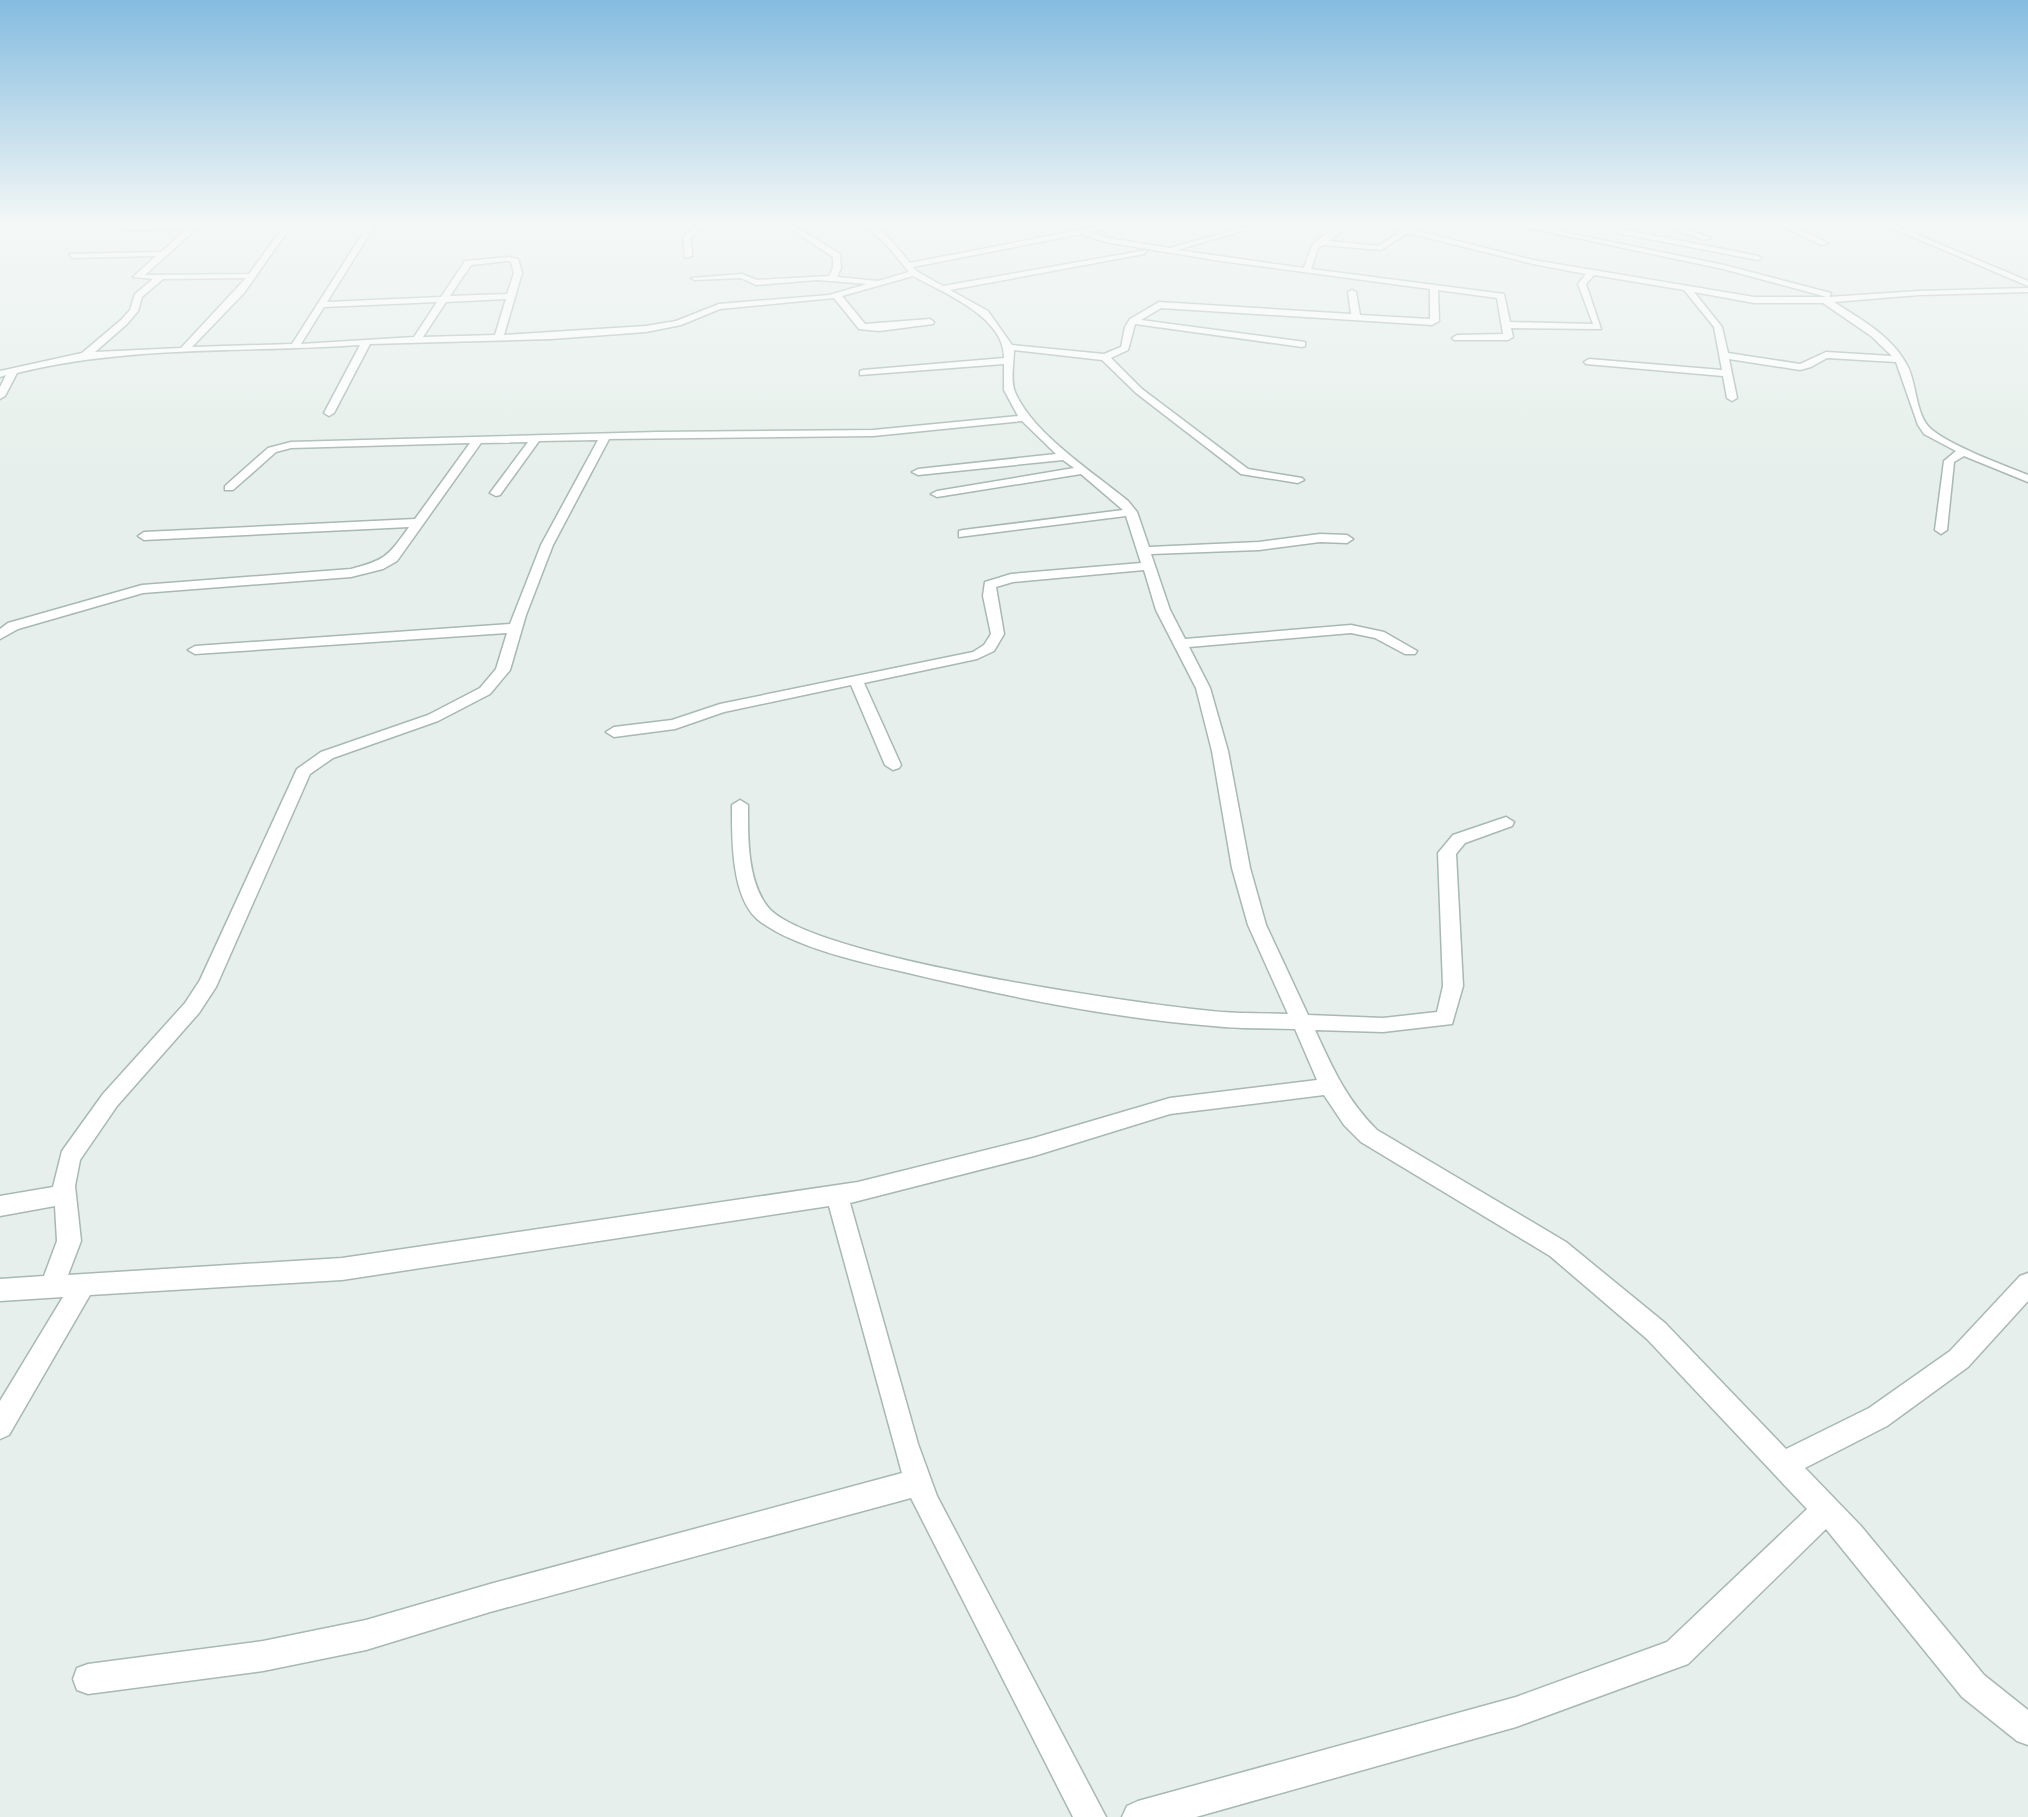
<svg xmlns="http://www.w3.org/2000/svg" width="2028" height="1817" font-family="Roboto,sans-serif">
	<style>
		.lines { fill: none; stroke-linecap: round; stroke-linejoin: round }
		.minor-casing { stroke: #a8b8b2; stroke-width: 3 }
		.minor { fill: #fff; fill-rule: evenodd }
	</style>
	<rect width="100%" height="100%" fill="#e6efeb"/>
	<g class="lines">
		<defs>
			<path id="minor" d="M125,222H132L129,226L192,225L196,222H204L145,275L249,274L287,222H294L244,293L192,347L292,344L370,222H377L327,302L441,297L465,261L509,257L518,259L522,273L504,335L646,326L676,321L719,304L829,295L867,284L817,280L756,285L741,278L695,280L691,278L742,274L757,280L829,276L833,268V257L781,222H788L840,254L841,268L837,277L878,281L909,272L886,244L861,222C880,222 898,249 910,263L1120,222H1133L1090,232L1107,238L1170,248L1263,222H1273L1177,250L1304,268L1311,247L1317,240L1346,222H1354L1329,241L1379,246L1401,231L1370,222L1406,228L1421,222H1430L1414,230L1533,260L1754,297H1827L1723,269L1501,222H1514L1724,265L1831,293L1829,297L1919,291L2028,288V292L1919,295L1834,302C1860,319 1892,336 1907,365C1917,383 1915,415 1931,429C1951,446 2003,465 2028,475V482L1964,456L1954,462L1947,530L1941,534L1935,530L1944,461L1956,451L1924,434L1918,425L1896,362L1827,358L1811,367L1800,370L1729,359L1737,398L1732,401L1727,398L1723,376L1586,364L1584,362L1589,359L1722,370L1714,327L1684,290L1594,275L1586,284L1601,329L1511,328L1513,337L1508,340H1454L1452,338L1457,335L1503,334L1497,298L1438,290L1439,321L1432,325L1161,308L1141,320L1305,342V346L1302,347L1135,324L1128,350L1111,358L1142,389L1248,469L1302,478L1304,480L1298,483L1241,474L1136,393L1102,360L1014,350C1014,362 1010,381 1015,392C1033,434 1093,472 1128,501L1137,512L1149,547L1259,542L1320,534L1347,535L1353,539L1347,543L1320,542L1259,550L1151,554L1170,610L1185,639L1351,625L1384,632L1417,651L1415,654H1405L1375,638L1351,633L1189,647L1210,688L1228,751L1250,868L1266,925L1308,1015L1383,1018L1437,1012L1443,986L1438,853L1453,835L1506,817L1514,822L1512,826L1465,843L1456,854L1463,986L1452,1024L1383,1032L1315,1030C1333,1069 1346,1099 1377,1130L1566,1242L1665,1323L1786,1449L1869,1408L1950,1351L2020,1276L2028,1273V1301L1968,1367L1887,1426L1805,1468L1861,1526L1984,1675L2028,1710V1745L2017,1741L1962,1697L1826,1529L1688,1664L1677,1668L1516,1727L1196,1817H1122L1127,1806L1138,1801L1516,1697L1667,1642L1807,1509L1647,1339L1550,1256L1361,1142L1344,1125L1324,1095L1170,1114L1034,1156L850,1203L918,1444L937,1496L1106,1817H1073L911,1498L490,1612L366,1650L263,1671L88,1694L77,1690L73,1679L77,1668L88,1664L263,1641L366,1620L490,1584L902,1473L829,1206L342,1280L90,1295L9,1435L0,1439V1401L63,1297L0,1301V1279L44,1276L57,1241L55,1206L0,1216V1196L53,1187L62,1151L103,1094L185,1003L200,980L297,769L321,752L428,715L480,688L496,669L507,633L195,654L188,650L195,646L510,624L541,545L598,440L539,441L500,495L496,496L490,493L528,442L481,443L397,561L383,569L351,577L143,593L18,629L0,639V629L8,623L142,585L351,569C386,560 388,556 409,527L144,540L138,536L144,532L415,519L470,443L291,448L276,452L233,490H225V486L268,448L291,442L657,432L873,430L1018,416L1004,390V364L860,375V371L863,370L1004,358C1005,317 944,293 913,276L842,296L865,324L930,319L934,322L933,324L879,331L859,329L834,298L720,309L681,325L646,332L551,339L370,344L334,413L329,416L324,413L360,345C246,353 129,345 17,373L5,396L0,399V387L6,375L0,377V371L82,353L121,320L130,310L135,294L153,279L133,277L156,256L72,258L69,254L161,252L187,229L120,230ZM1408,233L1533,264L1586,274L1578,284L1593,324L1510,322L1504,294L1311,269L1318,248L1323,245L1381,250ZM1081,234L1105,242L1221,261L1430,289V319L1360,315L1356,292L1352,290L1348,292L1351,314L1159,302L1130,319L1125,327L1121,347L1104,354L1012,345L988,311L950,290L1144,254L1147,250L943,286L918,272L913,267ZM508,261L511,262L514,273L507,294L450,296L471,265ZM246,278L181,348L95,352L127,324L138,311L142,297L163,279ZM1694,292L1754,303H1823L1871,336L1892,356L1826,352L1800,364L1728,353L1722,327ZM506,299L495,335L423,337L446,302ZM437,302L414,337L301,344L324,307ZM1022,421L1056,454L918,469L912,472L918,475L1063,460L1074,468L937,491L931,494L937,497L1081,474L1123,510L963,530L959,531V537L1126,516L1141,563L1011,574L985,582L983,596L991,634L984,645L973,652L720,704L672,720L614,727L606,732L614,737L675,729L724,712L851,685L885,765L893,770L899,768L901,765L864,683L977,659L994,651L1004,634L996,587L1013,582L1144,570L1156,610L1196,688L1212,751L1232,868L1248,925L1288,1014C1262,1013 1236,1014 1211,1011C1137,1004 805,957 767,906C747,879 748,837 748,805L740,800L732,805C732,837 731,894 756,918C788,946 863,963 904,972C1005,996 1110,1018 1213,1026C1240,1029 1267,1028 1295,1029L1317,1080L1170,1098L1034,1138L858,1182L342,1258L68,1275L81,1241L75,1186L80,1160L117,1106L199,1013L216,987L310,774L333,758L438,721L490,694L510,670L526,615L553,545L609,439L873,436Z
				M702,222H710L691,237L692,256L685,258L683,236Z
				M1656,222H1666L1711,238L1704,240Z
				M1775,222H1784L1828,243L1821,245Z
				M1878,222H1887L2028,281V286Z
				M1621,229L1758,256L1762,258L1758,260L1618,233Z"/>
		</defs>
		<use href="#minor" class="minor-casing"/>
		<use href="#minor" class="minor"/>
	</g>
	<linearGradient id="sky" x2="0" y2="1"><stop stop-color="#84bce0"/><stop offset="0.47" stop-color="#f4f8f6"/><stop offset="1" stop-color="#f4f8f6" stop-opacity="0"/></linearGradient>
	<rect width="2028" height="476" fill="url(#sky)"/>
</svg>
